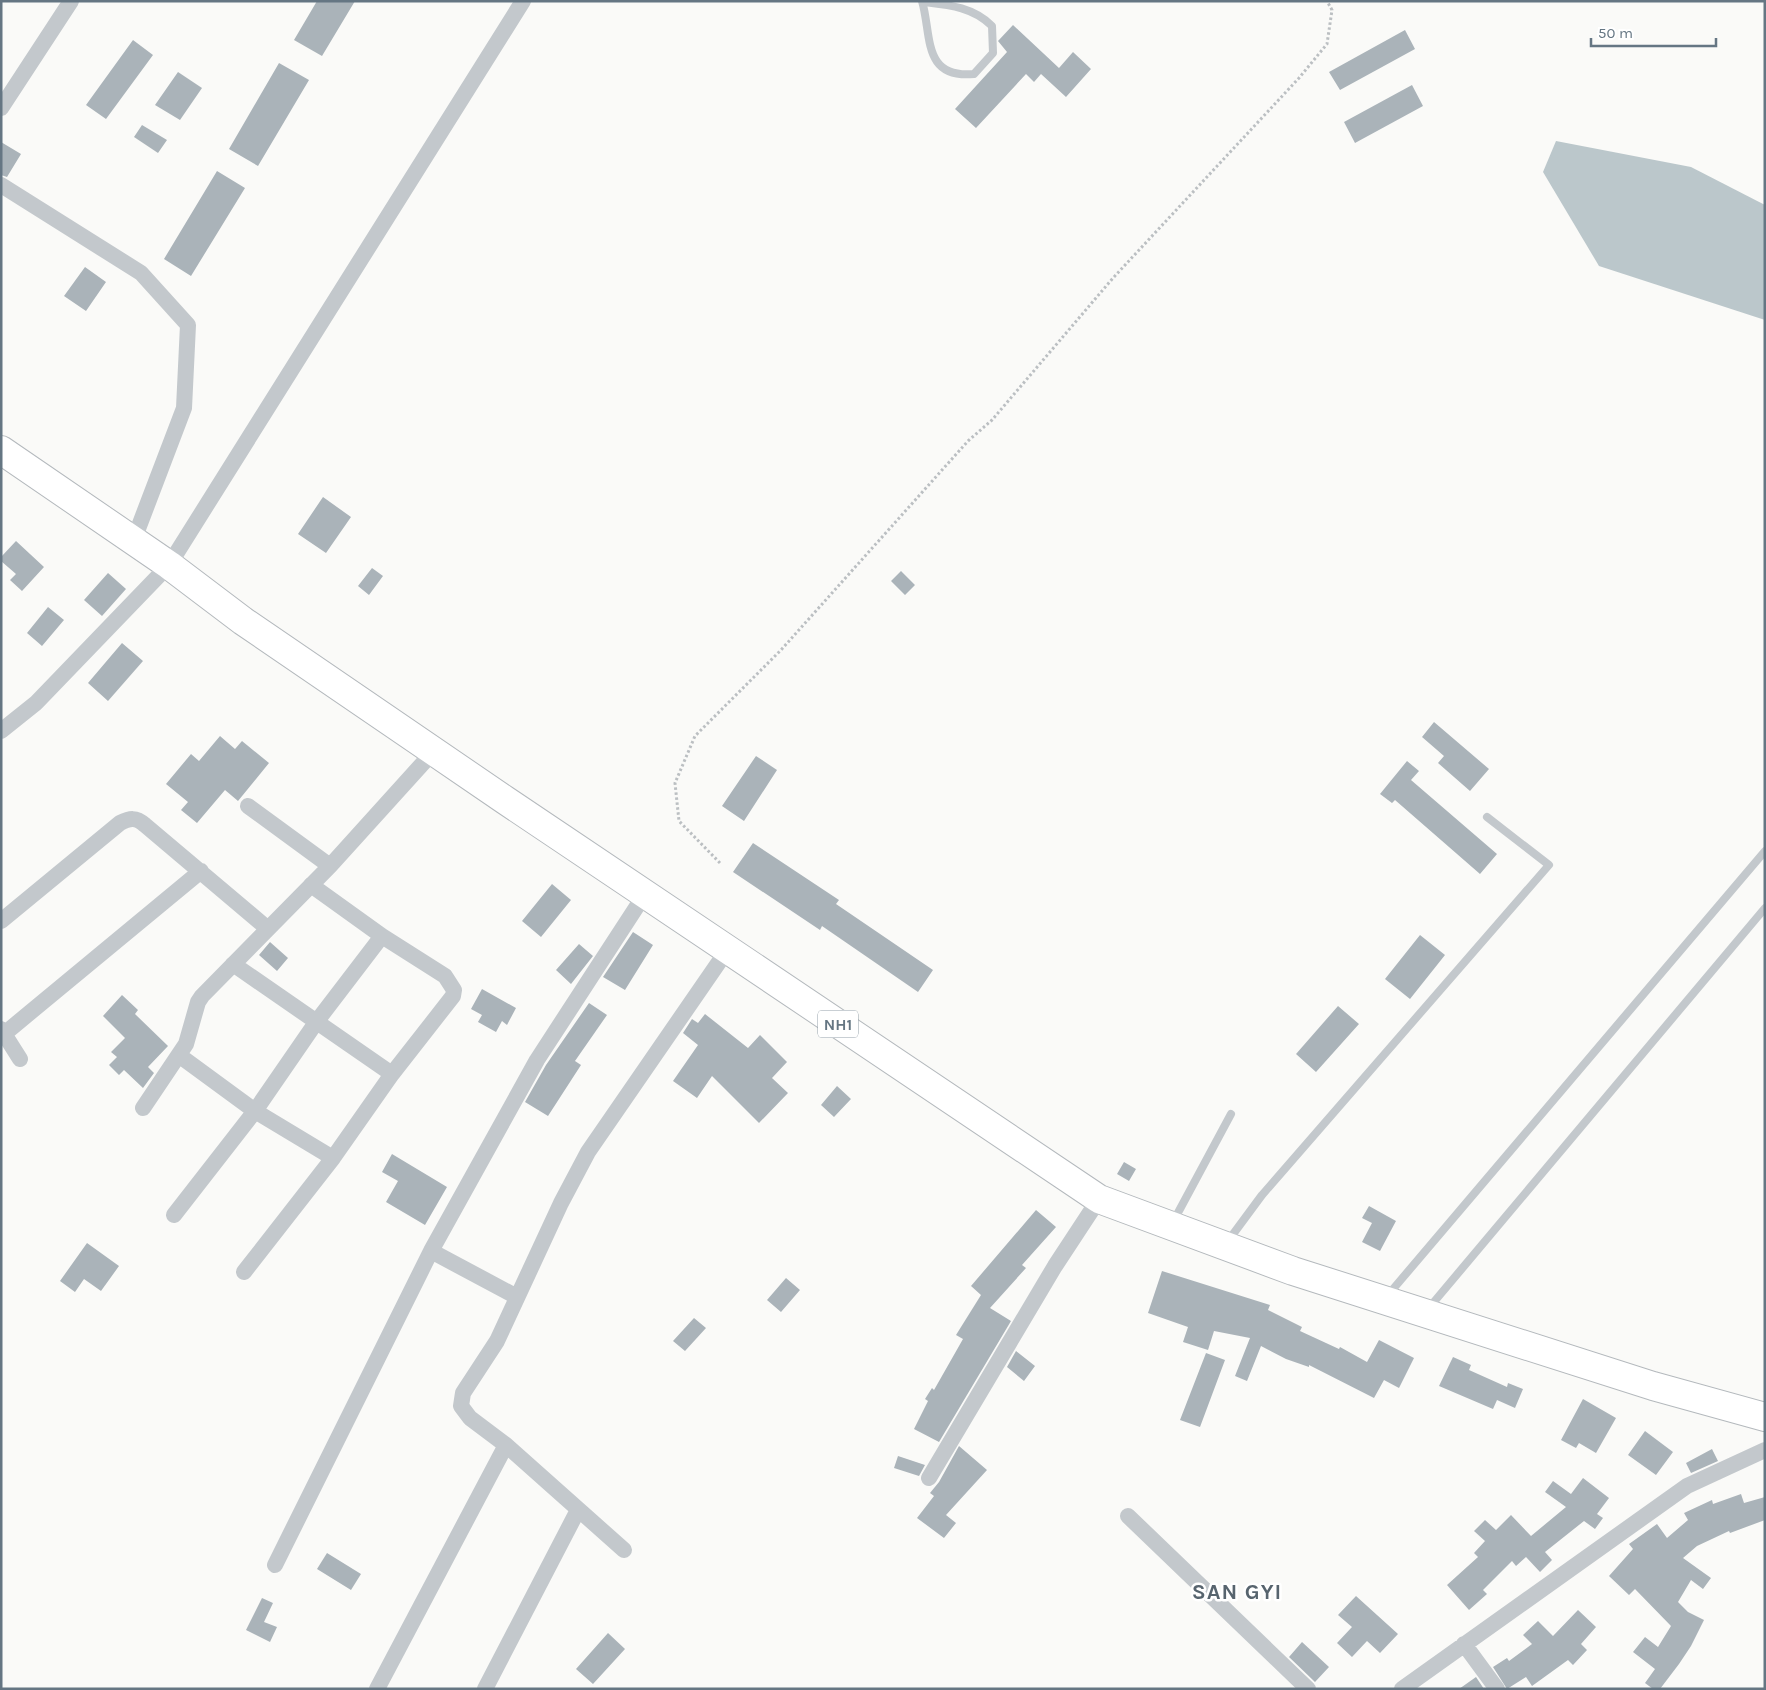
<svg xmlns="http://www.w3.org/2000/svg" width="1766" height="1690" font-family="Karla,sans-serif">
	<style>
		.water { fill: #bbc7cb }
		.building { fill: #aab3b9 }
		.lines { fill: none; stroke-linecap: round; stroke-linejoin: round }
		.trunk-casing { stroke: #b4b9bd; stroke-width: 30 }
		.path { stroke: #bbbfc2; stroke-width: 3; stroke-dasharray: 2.5 2.5; stroke-linecap: butt }
		.service { stroke: #c3c8cc; stroke-width: 8 }
		.minor { stroke: #c3c8cc; stroke-width: 16 }
		.trunk { stroke: #fff; stroke-width: 28 }
		.labels { text-anchor: middle; dominant-baseline: central; stroke-width: 5; stroke-linejoin: round; paint-order: stroke }
		.shield { fill: #fff; stroke: #939fa8; stroke-width: 1 }
		.shield-label { font-size: 16px; font-weight: bold; fill: #657683 }
		.district-label { font-size: 22px; font-weight: bold; letter-spacing: 1px; fill: #57646e; stroke: #fff }
	</style>
	<rect width="100%" height="100%" fill="#fafaf8"/>
	<path class="water" d="M1556,141L1691,167L1765,205V320L1599,266L1543,172Z"/>
	<path class="building" d="M317,1H355L322,56L294,40Z
		M1013,25L1059,68L1073,52L1091,69L1066,97L1041,74L1034,82L1026,74L976,128L955,109L1007,52L998,41Z
		M1405,30L1415,49L1340,90L1329,72Z
		M133,40L153,55L106,119L86,105Z
		M279,63L309,80L258,166L229,149Z
		M178,72L202,88L180,120L155,105Z
		M1412,85L1423,106L1355,143L1344,122Z
		M142,125L167,140L158,153L134,137Z
		M1,142L21,154L7,177L1,175Z
		M217,171L245,188L191,276L164,259Z
		M85,267L106,282L86,311L64,296Z
		M323,497L351,517L326,553L298,534Z
		M16,541L44,567L22,591L10,580L16,574L1,561V557Z
		M372,568L383,576L369,595L358,586Z
		M901,571L915,585L905,595L891,581Z
		M108,573L126,589L102,616L84,600Z
		M48,607L64,620L42,646L27,633Z
		M122,643L143,661L108,701L88,683Z
		M1434,722L1489,769L1470,791L1438,763L1444,756L1422,737Z
		M220,736L235,749L242,741L269,763L238,801L225,790L197,823L181,810L188,802L166,784L191,754L199,761Z
		M756,756L777,770L744,821L722,806Z
		M1407,761L1419,771L1411,780L1497,854L1480,874L1395,800L1392,803L1380,794Z
		M753,843L839,900L836,904L933,970L918,992L822,926L820,930L733,872Z
		M552,884L571,900L541,937L522,921Z
		M633,932L653,945L625,990L603,977Z
		M1420,935L1445,955L1410,999L1385,979Z
		M270,942L288,958L277,971L259,955Z
		M579,944L593,956L571,984L556,970Z
		M482,989L516,1008L507,1025L502,1021L496,1032L478,1022L482,1015L471,1009Z
		M122,995L138,1010L135,1014L168,1046L148,1067L154,1073L143,1088L124,1070L119,1075L109,1065L117,1057L111,1052L125,1038L103,1016Z
		M589,1003L607,1015L575,1061L581,1065L548,1116L525,1102L546,1065Z
		M1338,1006L1359,1024L1316,1072L1296,1054Z
		M705,1014L748,1048L760,1035L787,1062L772,1078L788,1093L759,1123L712,1076L697,1098L673,1081L698,1045L683,1033L692,1019L698,1023Z
		M837,1086L851,1099L834,1117L821,1105Z
		M392,1154L447,1187L425,1225L386,1202L398,1181L382,1172Z
		M1124,1162L1136,1169L1129,1181L1117,1174Z
		M1369,1206L1396,1221L1380,1251L1362,1242L1372,1223L1362,1218Z
		M1036,1210L1056,1227L1022,1265L1026,1268L990,1308L1011,1321L939,1442L914,1429L928,1401L925,1399L932,1388L934,1390L963,1339L956,1335L981,1295L971,1286Z
		M87,1243L119,1266L101,1291L84,1279L75,1292L60,1281Z
		M1162,1271L1270,1305L1268,1310L1302,1327L1300,1331L1339,1349L1340,1347L1367,1362L1379,1340L1414,1358L1399,1388L1384,1380L1374,1398L1309,1365V1367L1286,1359L1261,1346L1247,1381L1235,1376L1250,1338L1214,1331L1208,1350L1183,1342L1188,1327L1148,1313Z
		M786,1278L800,1290L781,1312L767,1300Z
		M694,1318L706,1328L685,1351L673,1341Z
		M1016,1351L1035,1366L1024,1381L1007,1367Z
		M1206,1353L1225,1360L1200,1427L1180,1420Z
		M1453,1357L1471,1365L1469,1370L1507,1387L1508,1383L1523,1389L1515,1408L1497,1400L1493,1409L1439,1386Z
		M1583,1399L1616,1418L1596,1453L1579,1443L1576,1448L1561,1440Z
		M1645,1431L1673,1452L1656,1475L1628,1455Z
		M959,1446L987,1470L946,1515L956,1523L944,1538L917,1518L934,1496L930,1493L939,1482Z
		M1712,1449L1718,1461L1691,1473L1686,1463Z
		M898,1456L925,1465L919,1476L894,1468Z
		M1583,1478L1609,1498L1597,1514L1603,1518L1595,1529L1584,1521L1545,1552L1552,1560L1540,1572L1526,1557L1516,1566L1512,1561L1483,1590L1487,1594L1469,1610L1447,1585L1478,1557L1474,1553L1485,1541L1474,1531L1485,1520L1496,1530L1511,1515L1531,1536L1566,1507L1545,1492L1553,1481L1571,1494Z
		M1741,1494L1744,1503L1765,1497V1520L1730,1533L1729,1531L1697,1546L1683,1558L1711,1578L1703,1589L1691,1580L1678,1602L1688,1612L1704,1620L1691,1646L1679,1664L1660,1689H1653L1645,1683L1655,1669L1633,1652L1645,1637L1658,1647L1671,1626L1635,1589L1629,1595L1609,1576L1633,1549L1629,1544L1657,1524L1667,1538L1688,1520L1684,1513L1712,1500L1713,1504Z
		M327,1553L361,1574L351,1590L317,1569Z
		M1356,1596L1398,1634L1380,1653L1367,1641L1352,1657L1337,1643L1352,1627L1338,1615Z
		M262,1598L273,1603L264,1622L277,1627L270,1642L246,1630Z
		M1578,1610L1596,1627L1581,1644L1587,1650L1573,1665L1568,1660L1532,1686L1526,1677L1507,1689L1493,1667L1507,1658L1509,1661L1532,1644L1523,1635L1538,1621L1553,1636Z
		M608,1633L625,1649L593,1684L576,1669Z
		M1302,1642L1329,1667L1315,1682L1289,1657Z
		M1476,1677L1484,1689H1459Z"/>
	<g class="lines">
		<defs>
			<path id="trunk" d="M1,450L169,565L243,621L505,800L1099,1199L1293,1271L1653,1386L1765,1417"/>
		</defs>
		<use href="#trunk" class="trunk-casing"/>
		<path class="path" d="M720,863L679,821L675,783L695,736L781,650L968,441L992,420L1113,278L1299,78L1327,44L1332,10L1327,1"/>
		<path class="service" d="M922,1C932,35 922,79 974,74L993,53L992,26C973,7 949,5 923,2
			M1173,1222L1231,1114
			M1228,1241L1262,1195L1549,865L1487,817
			M1388,1295L1765,851
			M1428,1309L1765,908"/>
		<path class="minor" d="M1,108L71,1
			M1,185L141,273L188,325L184,408L133,542
			M1,731L36,703L169,565L523,1
			M248,806L330,866
			M1,921L120,823C130,818 136,817 145,825L267,928
			M233,964L392,1074
			M1,1029L20,1059
			M4,1034L201,871
			M180,1056L255,1111L333,1158
			M143,1108L186,1044L198,1002L202,996L330,866L434,751
			M174,1215L255,1111L317,1021L382,936
			M431,1251L517,1297
			M244,1272L333,1158L392,1074L453,996L454,990L445,976L382,936L311,885
			M929,1478L1055,1266L1099,1199
			M1128,1516L1308,1689
			M624,1550L506,1445L470,1418L461,1406L463,1393L497,1341L561,1203L588,1152L728,949
			M275,1565L431,1251L537,1060L645,894
			M1464,1644L1497,1689
			M377,1689L506,1445
			M485,1689L578,1510
			M1402,1689L1687,1486L1765,1450"/>
		<use href="#trunk" class="trunk"/>
	</g>
	<g class="labels">
		<rect class="shield" x="818" y="1010.5" width="40" height="27" rx="4"/>
		<g class="shield-label">
			<text x="838" y="1024">NH1</text>
		</g>
		<g class="district-label">
			<text x="1237" y="1592">SAN GYI</text>
		</g>
	</g>
	<rect width="1766" height="1690" fill="none" stroke="#657683" stroke-width="5"/>
	<path d="M1591 38v8h125v-8" fill="none" stroke="#657683" stroke-width="2.5"/>
	<text x="1598" y="38" font-size="15" fill="#657683" stroke="#ffffff" stroke-width="4" paint-order="stroke">50 m</text>
</svg>
